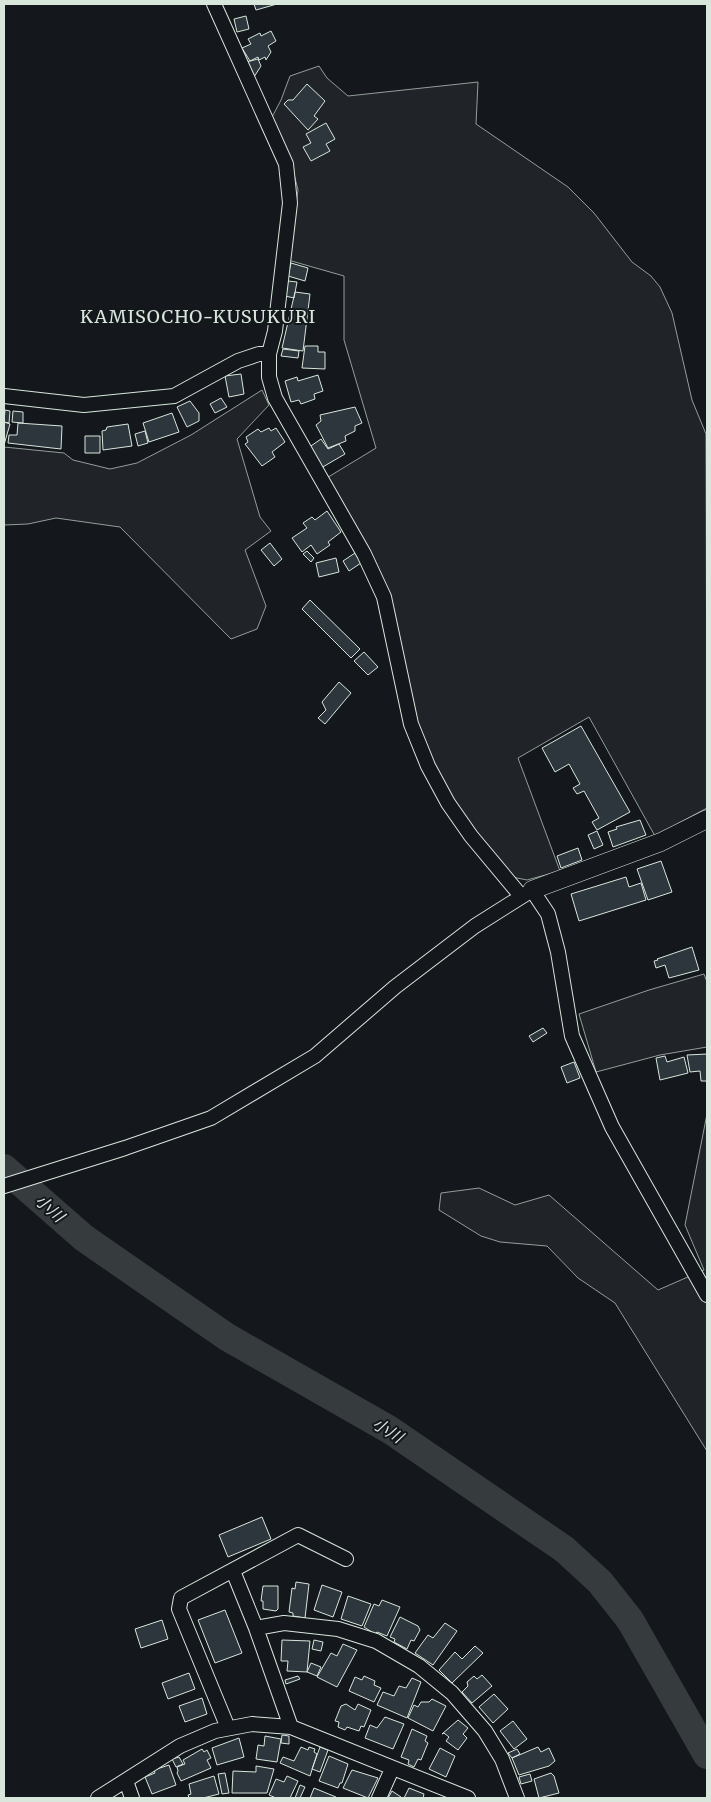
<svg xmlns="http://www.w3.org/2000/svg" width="711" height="1802" font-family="Merriweather,'Noto Sans JP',serif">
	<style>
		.green { fill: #202428; stroke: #939e99 }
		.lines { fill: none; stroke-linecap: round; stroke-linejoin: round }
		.river { stroke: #363b3e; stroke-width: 28 }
		.building { fill: #2c363c; stroke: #d8e6dc }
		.minor-casing { stroke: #d8e6dc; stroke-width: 16 }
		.tertiary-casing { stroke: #d8e6dc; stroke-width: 19 }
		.minor { stroke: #14181c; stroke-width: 14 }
		.tertiary { stroke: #14181c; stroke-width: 18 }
		.labels { text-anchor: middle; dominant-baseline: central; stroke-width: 4; stroke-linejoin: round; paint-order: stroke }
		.water-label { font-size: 16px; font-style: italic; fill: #d8e6dc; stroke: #14181c }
		.quarter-label { font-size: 18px; letter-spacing: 1px; fill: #d8e6dc; stroke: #14181c }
	</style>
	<rect width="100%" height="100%" fill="#14181c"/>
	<path class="green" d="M319,66L327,78L348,96L478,82L476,124L568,187L594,213L632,262L651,276L660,287L672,313L692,400L706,434L707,808L655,836L589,717L518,758L560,871L527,880L512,877L489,852L442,782L415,717L398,637L325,479L376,448L344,340V276L288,260L298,190L293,170L272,117L281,100L290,76Z
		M262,390L269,405L237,439L260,517L271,531L245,550L266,606L257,629L231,639L120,527L56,518L28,524L4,525V447L64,453L73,460L110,469L137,463L191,435Z
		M704,974L707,982V1047L660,1055L596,1072L579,1014L649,990Z
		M707,1114V1451L615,1303L578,1278L547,1246L500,1242L481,1236L439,1210L441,1193L479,1188L515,1205L549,1195L658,1290L704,1270L685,1225Z"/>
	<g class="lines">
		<path class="river" d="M4,1168L84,1238L227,1337L390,1430L564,1549L600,1582L630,1620L707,1755"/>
	</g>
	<path class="building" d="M254,4H277L256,10Z
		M246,16L249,29L237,32L234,19Z
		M271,31L276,41L268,46L271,52L266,60L265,57L259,60L258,57L250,61L242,48L251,44L248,39L260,33L261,36Z
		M258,59L261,66L254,77L246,62Z
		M307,84L325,101L314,116L318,119L308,130L284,104L288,100H293Z
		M326,123L335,139L326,144L330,151L311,161L303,147L311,143L306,134Z
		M291,263L308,268L305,281L288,276Z
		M288,281L297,282L294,298L285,296Z
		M295,292L310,294L303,351L282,348Z
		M305,346H318V352H325V369L302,368Z
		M283,349L299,351L298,358L281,356Z
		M241,374L244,394L229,397L225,376Z
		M318,375L323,391L314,394L315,399L301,404L299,400L291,402L285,381L297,377L298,381Z
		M221,398L227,407L215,413L210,404Z
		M190,401L199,413V421L187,427L177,407Z
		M355,407L362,423L355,426V431L345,436L346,441L328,448L316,425L321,421L320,415Z
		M5,410L10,411L9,423L4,422Z
		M13,411L23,412V423L12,422Z
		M172,413L179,432L149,442L143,423Z
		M4,422L10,424L4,445Z
		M18,423L62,426L61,449L8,443L9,435H17Z
		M128,424L132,446L103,450L102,431L106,430L107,427Z
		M269,428L271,431L276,428L285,442L272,452L275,457L262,466L245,444L248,442L246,437L258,429L261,432Z
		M145,431L148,443L138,446L135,434Z
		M85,436H100V453H85Z
		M321,439L328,449L339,444L345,454L321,468L308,448Z
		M327,511L341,532L328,542L330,545L317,554L311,545L302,552L292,538L307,528L303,523L312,517L315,520Z
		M270,543L282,559L274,566L261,550Z
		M307,551L314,558L311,562L303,554Z
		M355,553L361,563L349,571L343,561Z
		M336,558L339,572L319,577L316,563Z
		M310,600L360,649L351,658L302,609Z
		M364,652L378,667L368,675L354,661Z
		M339,682L351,693L325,724L318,718L326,710L322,702Z
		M581,726L630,812L597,830L592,822L599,818L584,791L577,794L573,788L580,784L569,764L555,772L542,748Z
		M640,820L646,835L613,847L608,832L617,829L616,827Z
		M597,831L603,845L594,849L588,835Z
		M578,848L582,860L561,868L557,856Z
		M661,861L672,892L648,900L637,869Z
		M626,877L629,887L641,883L646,900L579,921L571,894Z
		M692,947L699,970L669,978L665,965L656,968L654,961L658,960L657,959Z
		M543,1028L547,1033L533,1042L529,1036Z
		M707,1054V1081H701L700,1071L690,1072L687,1055Z
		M665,1056L667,1062L684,1057L688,1073L660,1080L656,1058Z
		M574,1062L580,1078L567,1083L561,1067Z
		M262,1517L271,1539L228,1557L219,1535Z
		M296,1582L309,1584L305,1618L293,1616V1613L289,1612L292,1588L295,1589Z
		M322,1585L342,1592L333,1617L314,1610Z
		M263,1586H278V1609L276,1611L263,1609V1601H261Z
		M348,1596L371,1604L362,1626L341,1619Z
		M382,1600L400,1607L387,1636L377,1632L375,1634L364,1627L374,1604L379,1606Z
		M225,1610L242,1653L215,1663L198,1620Z
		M400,1617L418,1626L420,1630L414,1641L411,1640L407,1649L394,1642L395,1639L390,1637Z
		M162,1620L168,1639L141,1648L135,1629Z
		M445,1623L457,1631L433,1665L415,1653L428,1635L433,1638Z
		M282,1640L310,1641L307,1672L287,1671L288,1661H281Z
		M314,1640L323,1642L321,1651L312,1649Z
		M343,1644L357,1650L337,1687L317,1677L331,1653L337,1656Z
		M475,1646L483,1653L452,1683L439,1670L455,1652L462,1659Z
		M311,1663L321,1667L317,1676L307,1672Z
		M189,1673L195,1689L168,1699L162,1683Z
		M482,1675L492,1686L472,1703L462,1692L468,1686L467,1682L474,1676L477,1679Z
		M298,1676L300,1679L286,1684L285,1680Z
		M364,1676L375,1681L374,1685L381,1688L374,1702L349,1691L355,1677L362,1680Z
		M412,1678L421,1682L407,1718L377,1705L383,1692L394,1696L399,1686L406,1688Z
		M494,1694L508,1709L493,1723L479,1707Z
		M202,1698L207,1714L185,1722L179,1706Z
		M432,1699L446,1706L433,1731L408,1718L414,1705L418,1707L421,1702H429Z
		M346,1704L355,1710L358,1704L371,1710L364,1727L361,1726L359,1731L347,1727L345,1730L338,1727L339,1722L335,1721L341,1706Z
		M385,1717L404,1724L393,1749L365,1738L370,1725L377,1728Z
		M458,1720L468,1728L463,1734L467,1738L458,1750L446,1741L449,1737L444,1733L442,1734Z
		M513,1721L527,1739L514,1749L500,1731Z
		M412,1729L427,1736L425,1741L428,1743L421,1760L418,1759L414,1767L408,1764L409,1760L401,1757Z
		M282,1735L289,1736V1744L281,1743Z
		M265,1736L281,1739L277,1762L256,1759L258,1745L264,1746Z
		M239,1738L244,1757L217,1765L212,1748Z
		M301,1747L308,1750L309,1747L315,1749L314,1752L317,1754L310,1776L280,1763L283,1757L294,1761Z
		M320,1747L328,1750L320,1772L312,1769Z
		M538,1747L541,1752L549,1748L555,1761L549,1766L519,1775L512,1758Z
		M440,1748L455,1756L446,1777L429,1769Z
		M202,1749L204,1752L207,1750L211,1758L207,1760L211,1768L181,1781L177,1773L178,1771L177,1767L185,1764L183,1760Z
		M517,1749L520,1754L512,1758L508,1753Z
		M329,1756L348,1764L342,1783H340L338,1788L319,1781Z
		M179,1757L183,1764L176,1767L172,1759Z
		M169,1765L176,1785L152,1794L145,1777L155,1773L154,1770Z
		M256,1766L274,1769L267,1793H232L233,1771L256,1772Z
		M352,1770L378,1778L368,1798L343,1788Z
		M225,1773L229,1793L222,1794L218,1774Z
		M551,1773L554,1776L559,1793L539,1798L534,1779Z
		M530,1774L532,1781L521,1784L519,1777Z
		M214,1776L219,1794L203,1798H189L188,1795L191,1794L189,1784Z
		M287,1776L298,1781L290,1798H276L269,1795L276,1779L284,1782Z
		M300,1785L305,1787L300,1798H295Z
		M314,1788L336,1797V1798H310Z
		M409,1788L424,1794L423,1798H404Z
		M392,1791L401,1797V1798H388Z"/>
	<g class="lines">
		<defs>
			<path id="minor" d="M214,4L286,164L290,203L275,331L269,354V377L275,398L364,554L384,597L411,724L428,766L448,803L471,836L521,896
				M4,396L84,405L174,396L238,361L259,354H269
				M4,1186L125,1148L211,1118L315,1056L395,987L475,926L532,890L548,914L558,952L572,1036L612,1127L707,1295
				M233,1571L256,1628L291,1727
				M256,1628L284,1623L338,1629L376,1641L419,1666L452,1693L485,1731L502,1759L517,1798
				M228,1728L179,1609L181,1598L298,1535L346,1559
				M126,1781L132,1798
				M98,1798L180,1746L215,1731L252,1724L291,1727L468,1798
				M379,1798L392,1769"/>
			<path id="tertiary" d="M532,890L661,842L707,819"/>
		</defs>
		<use href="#minor" class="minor-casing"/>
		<use href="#tertiary" class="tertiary-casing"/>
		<use href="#minor" class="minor"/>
		<use href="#tertiary" class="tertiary"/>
	</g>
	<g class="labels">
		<g class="water-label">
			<text transform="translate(50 1208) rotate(41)">小川</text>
			<text transform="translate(388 1430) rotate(32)">小川</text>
		</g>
		<g class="quarter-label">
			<text x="198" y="316">KAMISOCHO-KUSUKURI</text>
		</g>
	</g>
	<rect width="711" height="1802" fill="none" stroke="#d8e6dc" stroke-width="10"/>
</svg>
